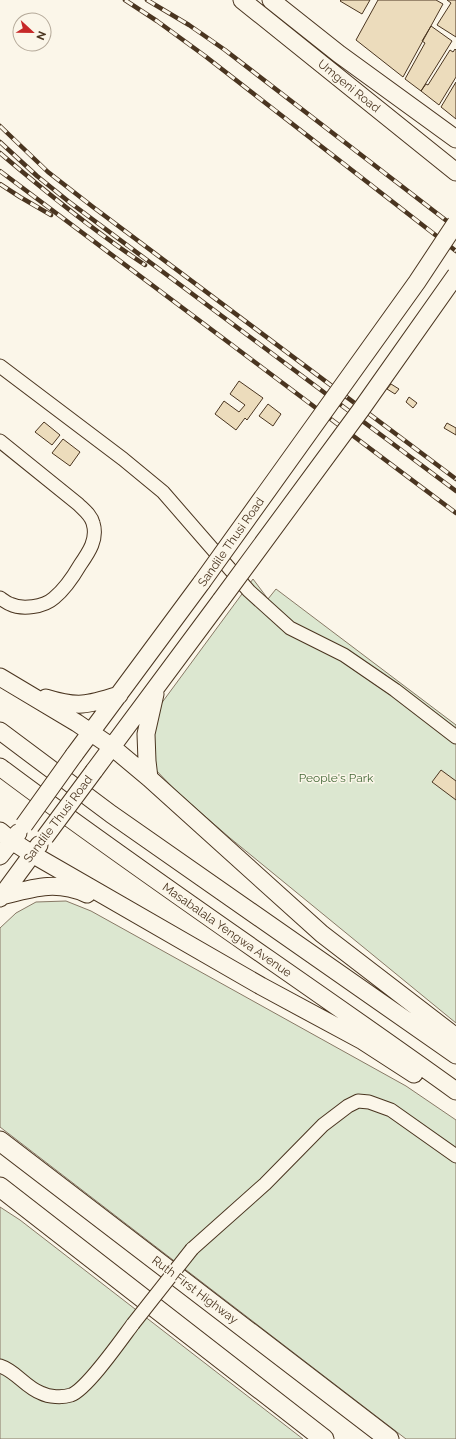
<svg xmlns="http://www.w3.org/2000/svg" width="456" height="1439" font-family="Raleway,sans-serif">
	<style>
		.green { fill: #dce7d0; stroke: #887966 }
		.building { fill: #ecdcbc; stroke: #4a3520 }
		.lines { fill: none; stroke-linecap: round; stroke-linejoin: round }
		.minor-casing { stroke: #4a3520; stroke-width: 15 }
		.major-casing { stroke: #4a3520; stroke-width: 19 }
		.highway-casing { stroke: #4a3520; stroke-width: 21 }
		.minor { stroke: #fbf6e9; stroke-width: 13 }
		.major { stroke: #fbf6e9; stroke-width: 17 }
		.highway { stroke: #fbf6e9; stroke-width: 19 }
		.rail-casing { stroke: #4a3520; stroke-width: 4.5 }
		.rail { stroke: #fbf6e9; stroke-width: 3; stroke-dasharray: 9; stroke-linecap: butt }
		.minor-bridge-casing { stroke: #4a3520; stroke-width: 15; stroke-linecap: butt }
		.major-bridge-casing { stroke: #4a3520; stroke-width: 19; stroke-linecap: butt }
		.minor-bridge { stroke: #fbf6e9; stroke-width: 13 }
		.major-bridge { stroke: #fbf6e9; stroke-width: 17 }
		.labels { text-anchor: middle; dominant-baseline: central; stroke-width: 3; stroke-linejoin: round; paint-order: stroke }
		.street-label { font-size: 12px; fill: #4a3520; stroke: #fbf6e9 }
		.park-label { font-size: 12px; fill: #436837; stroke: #fbf6e9 }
	</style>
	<rect width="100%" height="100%" fill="#fbf6e9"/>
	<path class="green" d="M253,579L268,599L276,589L456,725V1023L230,838L175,790L154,768L152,738L158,708Z
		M66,901L91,911L406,1086L456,1120V1439H406L0,1127V928L16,913L36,902Z
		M0,1207L20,1220L303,1439H0Z"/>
	<path class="building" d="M341,0H370L362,14L340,1Z
		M378,0H436L443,4L403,77L356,40Z
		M447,0H456V37L437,25L451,3Z
		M431,26L452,41L421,91L405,79L425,43L422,41Z
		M455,49L456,50V77L439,105L421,91L426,84L428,85L450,50L453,52Z
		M456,82V119L441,107Z
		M239,381L263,398L247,420L245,418L236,430L215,414L224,401L239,412L245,405L230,394Z
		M391,384L399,389L395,394L387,389Z
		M409,397L417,403L413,408L406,402Z
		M268,404L281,414L273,426L259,416Z
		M44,422L60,435L52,445L35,432Z
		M447,423L456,428V435L444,428Z
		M63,439L80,452L70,466L52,453Z
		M441,770L456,781V800L432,782Z"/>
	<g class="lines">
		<defs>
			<path id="minor" d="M0,366L123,459L163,492L249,591L290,628L344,655L395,690L456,737
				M0,441L78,504C84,510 91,515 93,523C98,539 89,552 80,565C73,577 65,589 54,598C44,607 22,610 10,604C7,603 3,600 0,598
				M192,1249L265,1184L323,1125L348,1106L358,1101L369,1102L391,1110L456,1156
				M0,1366C16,1371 25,1387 41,1393C49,1397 62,1398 71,1395C87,1389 121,1340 133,1324"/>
			<path id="major" d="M242,0L456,172
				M271,0L339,54L456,139
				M0,677L77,723L112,747L149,778L322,934L456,1037
				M46,698C78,708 87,705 119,695
				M0,731L111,814L456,1055
				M74,755L202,582
				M0,767C149,879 305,982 456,1091
				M94,771L221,600
				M149,778L147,761L146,734L155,694
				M0,831L12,841L32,854L261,986L363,1041L414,1074
				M0,856L18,833
				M2,896C33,888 56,880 87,894
				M0,898L39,845"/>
			<path id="highway" d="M0,1141L389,1439
				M0,1187L324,1439"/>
		</defs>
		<use href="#minor" class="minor-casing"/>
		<use href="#major" class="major-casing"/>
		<use href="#highway" class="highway-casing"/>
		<use href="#minor" class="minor"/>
		<use href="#major" class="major"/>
		<use href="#highway" class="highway"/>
		<defs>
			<path id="rail" d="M125,0L157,21L205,56L456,251
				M147,0L189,25L225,50L456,228
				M0,126L48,172L93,207L456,479
				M0,142L37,176L68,201L456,491
				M0,153C47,193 94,231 145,265
				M0,171L456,513
				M0,184L20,197L51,215"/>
		</defs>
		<use href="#rail" class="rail-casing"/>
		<use href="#rail" class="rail"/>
		<defs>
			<path id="minor-bridge" d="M133,1324L192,1249"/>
			<path id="major-bridge" d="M202,582L417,282L456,223
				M221,600L360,411L456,275
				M24,825L74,755
				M45,837L94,771"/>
		</defs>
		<use href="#minor-bridge" class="minor-bridge-casing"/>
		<use href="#major-bridge" class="major-bridge-casing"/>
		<use href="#minor-bridge" class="minor-bridge"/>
		<use href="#major-bridge" class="major-bridge"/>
	</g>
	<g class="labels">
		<g class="street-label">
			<text transform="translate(349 86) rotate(39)">Umgeni Road</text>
			<text transform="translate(231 542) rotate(-55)">Sandile Thusi Road</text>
			<text transform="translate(58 819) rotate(-53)">Sandile Thusi Road</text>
			<text transform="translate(227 930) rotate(35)">Masabalala Yengwa Avenue</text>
			<text transform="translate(195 1290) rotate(37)">Ruth First Highway</text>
		</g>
		<g class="park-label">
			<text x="336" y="778">People's Park</text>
		</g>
	</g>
	<g transform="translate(32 32) rotate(112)"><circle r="19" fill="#fbf6e9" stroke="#b4a999"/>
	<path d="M0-3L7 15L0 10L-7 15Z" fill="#c62828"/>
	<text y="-6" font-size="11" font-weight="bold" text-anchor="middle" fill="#4a3520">N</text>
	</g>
</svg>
